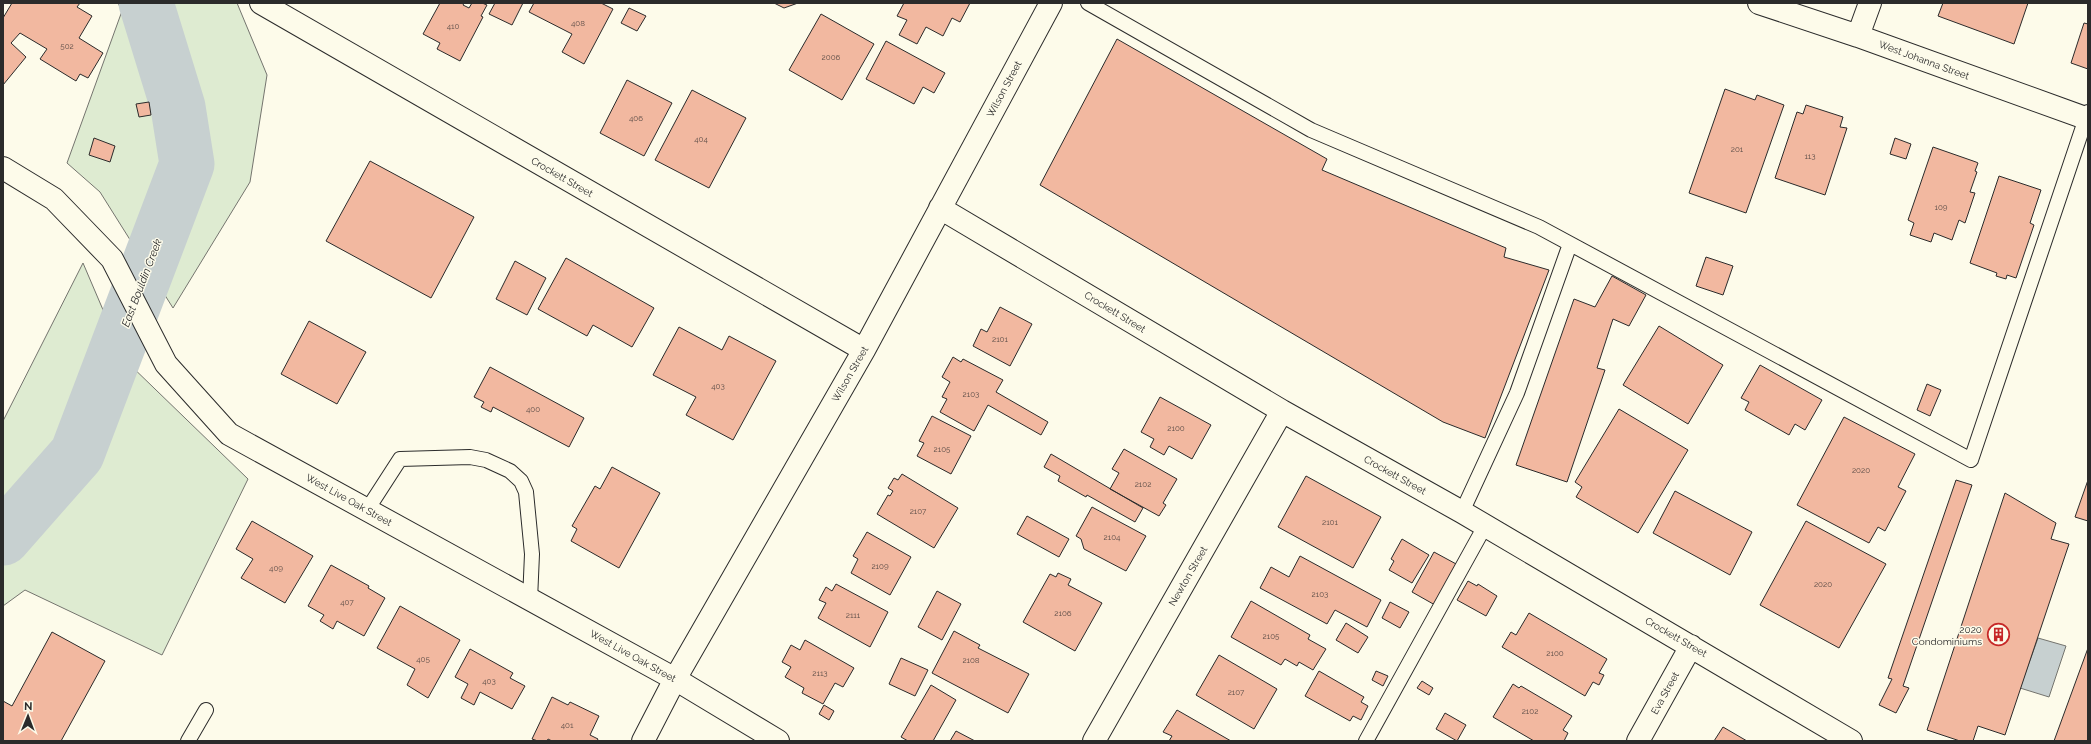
<svg xmlns="http://www.w3.org/2000/svg" width="2091" height="744" font-family="Raleway,sans-serif">
	<style>
		.green { fill: #deebd1; stroke: #74746e }
		.water { fill: #c7d0d0; stroke: #74746e }
		.lines { fill: none; stroke-linecap: round; stroke-linejoin: round }
		.river { stroke: #c7d0d0; stroke-width: 55 }
		.building { fill: #f2b8a0; stroke: #2b2b2b }
		.lane-casing { stroke: #2b2b2b; stroke-width: 16 }
		.street-casing { stroke: #2b2b2b; stroke-width: 24 }
		.secondary-casing { stroke: #2b2b2b; stroke-width: 24 }
		.lane { stroke: #fdfbea; stroke-width: 14 }
		.street { stroke: #fdfbea; stroke-width: 22 }
		.secondary { stroke: #fdfbea; stroke-width: 22 }
		.labels { text-anchor: middle; dominant-baseline: central; stroke-width: 3; stroke-linejoin: round; paint-order: stroke }
		.number-label { font-size: 8px; fill: #5d4e48 }
		.street-label { font-size: 10px; fill: #2b2b2b; stroke: #fdfbea }
		.poi-label { font-size: 10px; fill: #2b2b2b; stroke: #fdfbea; text-anchor: end }
		.water-label { font-size: 11px; font-style: italic; fill: #2b2b2b; stroke: #fdfbea }
	</style>
	<rect width="100%" height="100%" fill="#fdfbea"/>
	<path class="green" d="M118,3H237L267,75L250,182L173,308L100,192L67,163L122,11Z
		M83,263L124,359L248,479L162,655L25,590L3,606V421Z"/>
	<path class="water" d="M2038,638L2066,646L2049,697L2020,688Z"/>
	<g class="lines">
		<path class="river" d="M3,538L77,454L187,164L178,107L146,3"/>
	</g>
	<path class="building" d="M12,3H80L77,7L92,16L79,38L103,53L88,78L80,74L76,81L40,59L47,49L20,33L11,43L26,57L3,85V18Z
		M440,3H464L463,5L469,8L472,3H482L487,5L481,16L483,17L460,61L437,49L440,43L423,34Z
		M495,3H523L512,25L489,14Z
		M534,3H601L613,9L584,64L562,52L572,34L529,12Z
		M774,3H798L784,8Z
		M904,3H970L960,22L952,18L943,36L926,27L917,44L899,35L907,20L897,16Z
		M1943,3H2028L2014,44L1938,16Z
		M629,8L646,16L637,31L621,23Z
		M821,14L874,44L842,100L789,70Z
		M2084,23L2088,24V69L2071,63Z
		M1117,39L1327,159L1322,170L1506,248L1504,257L1549,270L1485,438L1443,422L1040,185Z
		M886,41L945,73L934,93L923,87L914,104L866,79Z
		M627,80L672,103L644,156L600,133Z
		M1725,89L1755,100L1757,95L1784,105L1746,213L1689,193Z
		M692,90L746,118L709,188L655,160Z
		M149,102L151,115L139,117L136,104Z
		M1806,105L1843,117L1840,127L1847,128L1825,195L1775,178L1797,112L1803,114Z
		M94,138L115,146L110,162L89,155Z
		M1895,138L1911,144L1906,159L1890,154Z
		M1933,147L1976,162L1978,163L1975,171L1977,172L1970,192L1975,193L1965,223L1959,220L1952,240L1934,233L1931,242L1910,235L1914,223L1908,220Z
		M370,161L474,217L431,298L326,241Z
		M1999,176L2041,190L2030,223L2034,225L2016,278L2007,275L2006,279L1996,276L1997,273L1970,263Z
		M1706,257L1733,266L1723,295L1696,286Z
		M566,258L654,308L632,347L593,325L587,336L538,309Z
		M515,261L546,278L527,315L496,299Z
		M1612,276L1646,295L1629,326L1613,319L1597,368L1605,370L1567,482L1516,465L1574,299L1595,307Z
		M1000,307L1032,324L1010,366L973,346L981,329L987,332Z
		M309,321L366,352L337,404L281,374Z
		M1659,326L1723,365L1688,424L1623,385Z
		M679,327L722,350L729,336L776,361L733,440L686,415L696,397L653,375Z
		M953,357L961,362L963,359L1003,380L996,392L1048,422L1041,435L988,405L974,431L940,412L947,399L942,397L950,382L942,377Z
		M1760,365L1822,400L1805,430L1795,424L1789,435L1745,410L1749,402L1741,398Z
		M490,367L584,418L569,447L493,407L491,412L481,407L484,402L474,397Z
		M1927,384L1941,390L1930,416L1917,410Z
		M1160,397L1211,425L1192,459L1169,446L1164,455L1150,447L1154,439L1141,432Z
		M1619,409L1688,450L1638,533L1576,497L1582,487L1575,482Z
		M932,416L971,436L951,474L917,456L924,443L919,441Z
		M1844,417L1915,454L1898,487L1906,491L1885,531L1878,527L1869,543L1797,505Z
		M1124,449L1177,479L1163,503L1166,505L1159,516L1110,489L1119,473L1112,469Z
		M1051,454L1143,508L1135,522L1087,495L1086,497L1058,481L1060,476L1044,467Z
		M612,467L660,493L619,568L571,541L577,529L572,526L595,486L600,489Z
		M902,474L958,508L934,548L877,514L888,495L890,496L893,491L888,488L894,478L898,480Z
		M1306,476L1381,517L1353,568L1278,527Z
		M1956,480L1972,485L1903,686L1909,688L1896,713L1879,705L1892,679L1888,678Z
		M2088,480V521L2075,517Z
		M1675,491L1752,532L1730,575L1653,533Z
		M2005,493L2056,523L2051,539L2069,544L2005,735L1978,726L1973,741H1960L1927,730Z
		M1092,507L1146,536L1126,571L1084,549L1081,539L1076,536Z
		M1027,516L1069,539L1059,557L1017,534Z
		M252,521L313,556L285,603L241,578L253,559L236,549Z
		M1806,521L1886,564L1839,648L1760,605Z
		M867,532L911,557L890,595L851,573L858,559L853,556Z
		M1402,539L1429,555L1412,583L1389,570L1394,561L1391,559Z
		M1434,552L1458,565L1435,605L1412,592Z
		M1300,556L1381,600L1367,627L1335,610L1327,624L1260,588L1271,567L1289,577Z
		M331,565L369,586L368,588L385,598L364,636L337,621L333,629L320,621L324,615L308,606Z
		M1058,573L1071,579L1068,585L1102,603L1075,651L1023,622L1050,574L1056,577Z
		M1468,581L1477,586L1478,584L1497,596L1486,616L1457,600Z
		M836,584L888,612L870,647L818,618L826,603L819,600L826,587L832,591Z
		M937,591L961,604L942,640L918,627Z
		M1251,601L1310,635L1308,639L1326,649L1313,670L1299,662L1297,666L1285,659L1281,665L1231,637Z
		M1390,602L1409,612L1400,628L1382,618Z
		M400,606L460,640L428,698L407,685L415,669L377,648Z
		M1529,613L1607,659L1599,673L1604,675L1599,685L1593,682L1585,696L1502,647L1511,632L1516,635Z
		M1346,623L1368,637L1358,653L1336,640Z
		M954,631L980,645L978,648L1029,674L1008,713L932,673Z
		M52,632L105,661L61,741H3V701L12,706Z
		M805,640L854,668L843,687L835,683L823,704L802,693L804,688L785,677L791,667L782,662L791,645L800,650Z
		M2088,648V741H2054Z
		M470,649L513,673L510,678L525,686L512,709L480,692L474,705L461,698L468,684L455,677Z
		M1219,655L1277,689L1254,729L1196,695Z
		M901,658L928,670L915,696L889,684Z
		M1319,671L1364,697L1361,702L1368,706L1361,720L1353,716L1350,721L1305,696Z
		M1376,671L1388,676L1383,686L1372,680Z
		M1422,681L1433,688L1429,695L1417,688Z
		M1513,684L1519,688L1521,686L1572,716L1563,730L1568,733L1564,741H1534L1493,717Z
		M931,685L956,700L933,741H908L901,737Z
		M552,697L568,705L570,702L599,716L590,735L598,739L597,741H552L548,739L547,741H538L532,739Z
		M824,705L834,711L829,720L819,714Z
		M1177,710L1231,741H1169L1172,736L1163,732Z
		M1445,713L1466,725L1457,741L1436,729Z
		M1723,727L1747,741H1714Z
		M956,731L975,741H950Z"/>
	<g class="lines">
		<defs>
			<path id="lane" d="M1088,3L1311,130L1539,227L1971,460L2088,112
				M367,510L400,459L470,457L486,460L510,471L521,481L526,492L532,554L530,600
				M1462,512L1517,393L1570,244
				M188,741L206,710
				M1366,741L1485,526"/>
			<path id="street" d="M261,3L864,350
				M1759,3L1858,36L2088,119
				M1858,36L1870,3
				M940,208L1282,411L1462,512L1851,741
				M643,741L675,679L864,350L1051,3
				M1094,741L1282,411
				M1638,741L1691,646"/>
			<path id="secondary" d="M3,168L54,199L112,259L166,364L229,434L675,679L778,741"/>
		</defs>
		<use href="#lane" class="lane-casing"/>
		<use href="#street" class="street-casing"/>
		<use href="#secondary" class="secondary-casing"/>
		<use href="#lane" class="lane"/>
		<use href="#street" class="street"/>
		<use href="#secondary" class="secondary"/>
	</g>
	<defs>
		<symbol id="building-ring" viewBox="-11 -11 22 22"><circle r="9.5" fill="#fdfbea" stroke="#c62828" stroke-width="1.5"/><path d="M-4-6H4V6H1V3H-1V6H-4ZM-2.5-4.3h1.7v1.8h-1.7ZM.8-4.3h1.7v1.8H.8ZM-2.5-1h1.7V.8h-1.7ZM.8-1h1.7V.8H.8Z" fill="#c62828"/></symbol>
	</defs>
	<g fill-rule="evenodd">
		<use href="#building-ring" x="1986" y="622" width="25" height="25"/>
	</g>
	<g class="labels">
		<g class="number-label">
			<text x="578" y="23">408</text>
			<text x="453" y="26">410</text>
			<text x="67" y="46">502</text>
			<text x="831" y="57">2006</text>
			<text x="636" y="118">406</text>
			<text x="701" y="139">404</text>
			<text x="1737" y="149">201</text>
			<text x="1810" y="156">113</text>
			<text x="1941" y="207">109</text>
			<text x="1000" y="339">2101</text>
			<text x="718" y="386">403</text>
			<text x="971" y="394">2103</text>
			<text x="533" y="409">400</text>
			<text x="1176" y="428">2100</text>
			<text x="942" y="449">2105</text>
			<text x="1861" y="470">2020</text>
			<text x="1143" y="484">2102</text>
			<text x="918" y="511">2107</text>
			<text x="1330" y="522">2101</text>
			<text x="1112" y="537">2104</text>
			<text x="880" y="566">2109</text>
			<text x="276" y="568">409</text>
			<text x="1823" y="584">2020</text>
			<text x="1320" y="594">2103</text>
			<text x="347" y="602">407</text>
			<text x="1063" y="613">2106</text>
			<text x="853" y="615">2111</text>
			<text x="1271" y="636">2105</text>
			<text x="1555" y="653">2100</text>
			<text x="423" y="659">405</text>
			<text x="971" y="660">2108</text>
			<text x="820" y="673">2113</text>
			<text x="489" y="681">403</text>
			<text x="1236" y="692">2107</text>
			<text x="1530" y="711">2102</text>
			<text x="567" y="725">401</text>
		</g>
		<g class="street-label">
			<text transform="translate(1924 60) rotate(20)">West Johanna Street</text>
			<text transform="translate(1004 89) rotate(-62)">Wilson Street</text>
			<text transform="translate(562 177) rotate(30)">Crockett Street</text>
			<text transform="translate(1115 312) rotate(31)">Crockett Street</text>
			<text transform="translate(850 374) rotate(-60)">Wilson Street</text>
			<text transform="translate(1395 475) rotate(29)">Crockett Street</text>
			<text transform="translate(349 500) rotate(29)">West Live Oak Street</text>
			<text transform="translate(1188 576) rotate(-60)">Newton Street</text>
			<text transform="translate(1676 637) rotate(30)">Crockett Street</text>
			<text transform="translate(633 656) rotate(29)">West Live Oak Street</text>
			<text transform="translate(1665 693) rotate(-61)">Eva Street</text>
		</g>
		<g class="poi-label">
			<text x="1982" y="629">2020<tspan x="1982" dy="12">Condominiums</tspan></text>
		</g>
		<g class="water-label">
			<text transform="translate(142 283) rotate(-69)">East Bouldin Creek</text>
		</g>
	</g>
	<rect width="2091" height="744" fill="none" stroke="#2b2b2b" stroke-width="8"/>
	<g transform="translate(28 716) rotate(1)" stroke="#fdfbea" stroke-width="3" paint-order="stroke">
	<path d="M0-3L7 15L0 10L-7 15Z" fill="#2b2b2b"/>
	<text y="-6" font-size="11" font-weight="bold" text-anchor="middle" fill="#2b2b2b">N</text>
	</g>
</svg>
